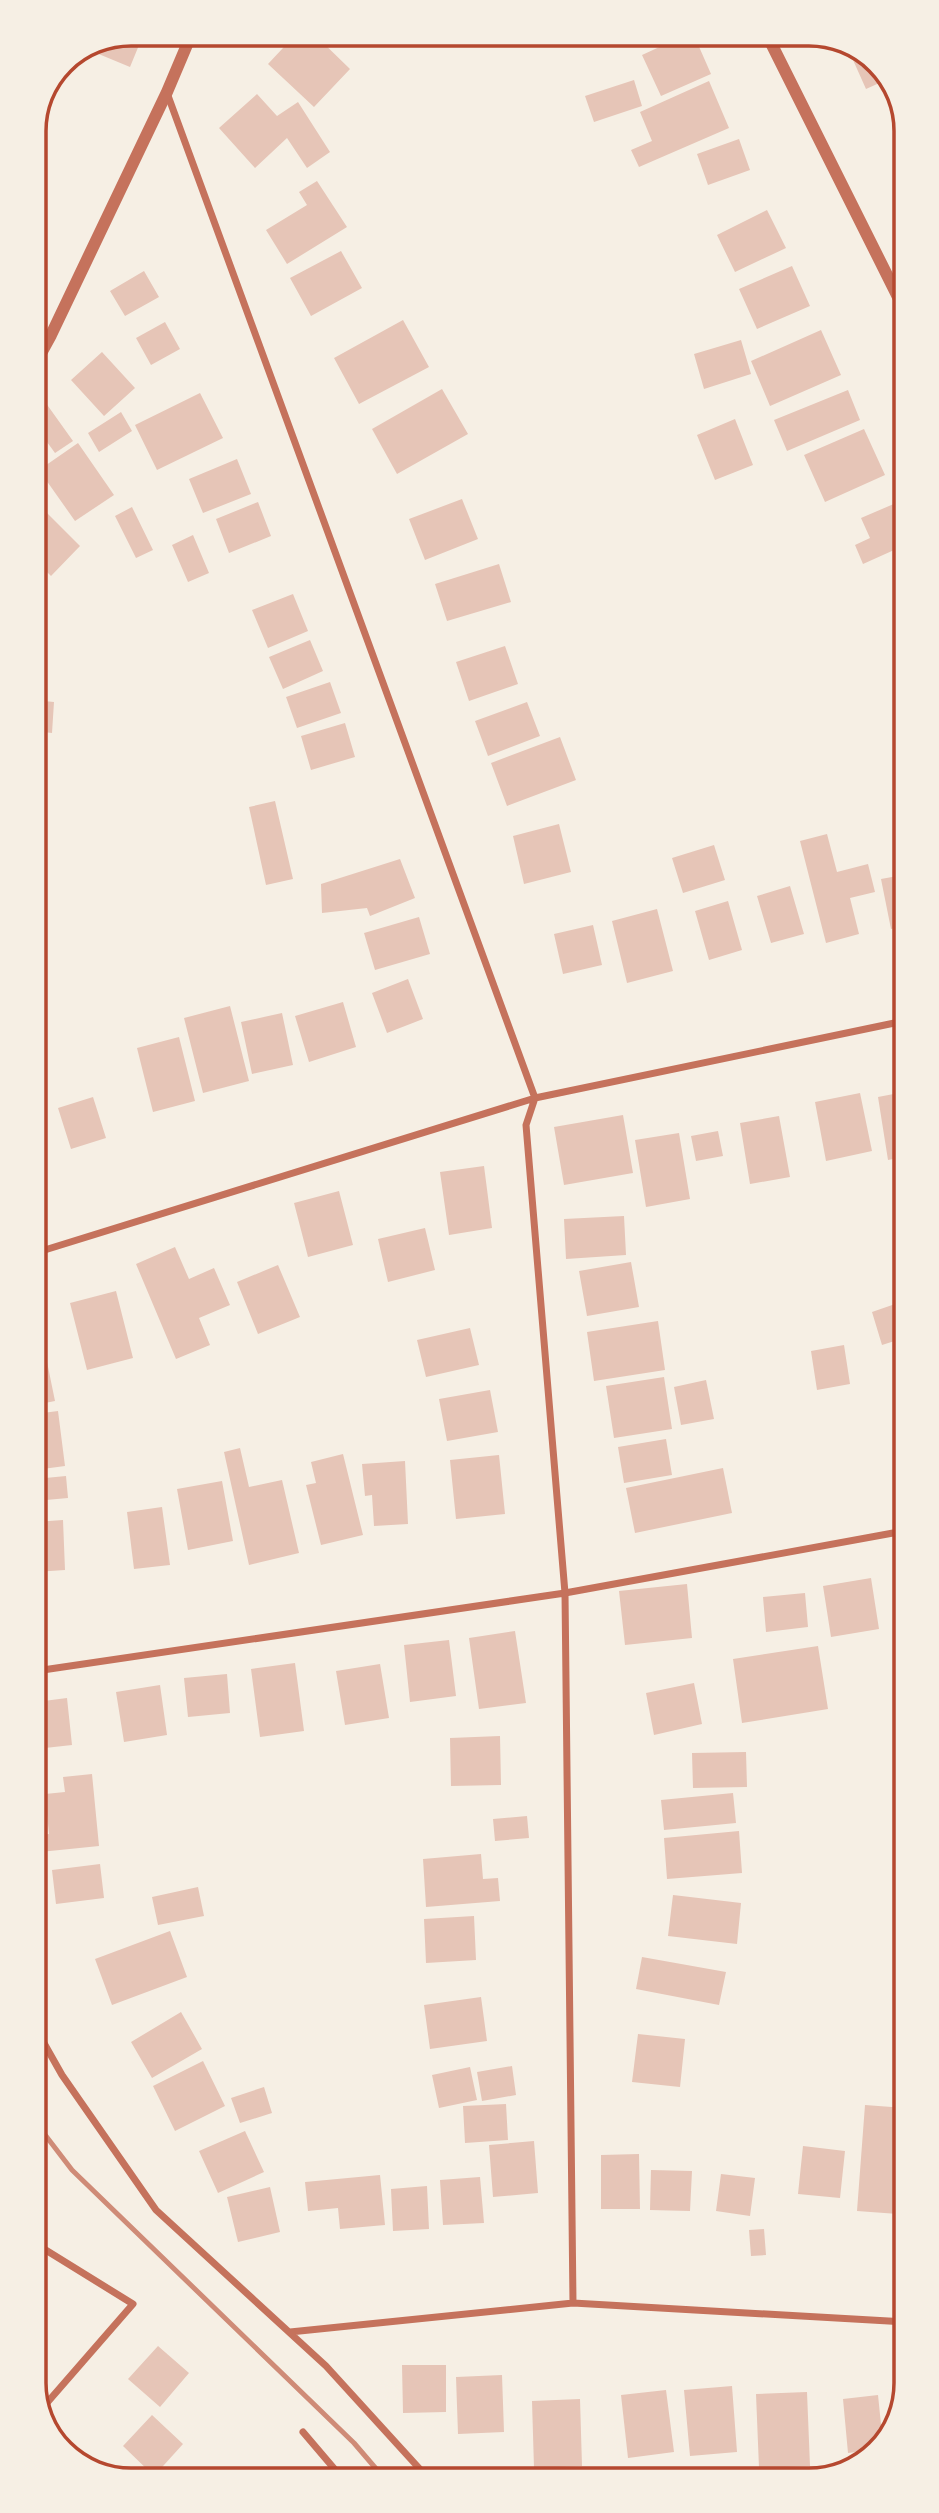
<svg xmlns="http://www.w3.org/2000/svg" width="939" height="2513" font-family="'DM Sans',sans-serif">
	<style>
		.building { fill: #e6c5b7 }
		.lines { fill: none; stroke-linecap: round; stroke-linejoin: round }
		.minor { stroke: #c5725c; stroke-width: 7 }
		.tertiary { stroke: #c5725c; stroke-width: 12 }
		.rail { stroke: #cf8b77; stroke-width: 5 }
		.rim { fill: none; stroke: #b5482f; stroke-width: 3.5 }
	</style>
	<rect width="100%" height="100%" fill="#f6efe4"/>
	<path class="building" d="M130,33H144L130,67L89,50Z
		M297,33H313L350,69L314,107L268,64Z
		M338,33H359L351,44Z
		M690,33H693L711,74L661,96L642,55Z
		M854,48L868,54L886,80L866,89L849,51Z
		M634,80L642,106L594,122L585,96Z
		M709,81L729,128L639,167L631,150L652,141L640,112Z
		M257,94L277,116L298,102L330,152L307,168L287,138L255,168L219,128Z
		M902,131V153L893,136Z
		M739,139L750,170L708,185L697,154Z
		M317,181L347,227L287,264L266,230L307,205L299,192Z
		M767,210L786,248L735,272L717,235Z
		M341,251L362,288L311,316L290,278Z
		M792,266L810,306L757,329L739,289Z
		M144,271L159,297L125,316L110,291Z
		M403,320L429,367L359,404L334,358Z
		M165,322L180,349L151,365L136,338Z
		M821,330L841,375L770,406L751,361Z
		M741,340L751,374L704,389L694,354Z
		M102,352L135,388L104,416L71,380Z
		M442,389L468,434L397,474L372,429Z
		M848,390L860,420L787,451L774,420Z
		M200,393L223,438L157,470L135,425Z
		M43,399L73,441L55,453L34,424V412Z
		M121,412L132,431L99,452L88,433Z
		M735,419L753,465L715,480L697,435Z
		M864,429L885,475L825,502L804,455Z
		M78,443L114,495L75,521L39,470Z
		M237,459L251,494L203,513L189,479Z
		M462,499L478,539L425,560L409,519Z
		M34,500L80,546L51,576L34,559Z
		M903,500V546L863,564L855,545L870,538L861,518Z
		M258,502L271,536L229,553L216,519Z
		M132,507L153,550L136,558L115,516Z
		M193,535L209,573L188,582L172,545Z
		M499,564L511,602L447,621L435,584Z
		M903,576V599H902L896,578Z
		M293,594L308,631L268,648L252,610Z
		M310,640L323,671L283,689L269,657Z
		M505,646L518,684L469,701L456,662Z
		M330,682L341,713L297,728L286,697Z
		M34,700L54,702L52,733L34,731Z
		M527,702L540,736L488,756L475,721Z
		M345,723L355,757L311,770L301,736Z
		M560,737L576,780L507,806L491,763Z
		M275,801L293,879L266,885L249,807Z
		M559,824L571,872L524,884L513,836Z
		M827,834L837,872L868,864L875,892L850,898L859,934L826,943L800,841Z
		M714,845L725,880L683,893L672,858Z
		M400,859L415,898L370,916L367,908L322,913L321,884Z
		M903,875L904,926L891,929L881,879Z
		M790,886L804,934L771,943L757,896Z
		M728,901L742,950L709,960L695,911Z
		M657,909L673,971L627,983L612,921Z
		M419,917L430,954L375,970L364,933Z
		M593,925L602,965L563,974L554,934Z
		M408,979L423,1019L387,1033L372,993Z
		M343,1002L356,1047L309,1062L295,1016Z
		M230,1006L249,1081L203,1093L184,1018Z
		M282,1013L293,1065L252,1074L241,1022Z
		M179,1037L195,1101L153,1112L137,1048Z
		M40,1065L44,1101L35,1102V1066Z
		M904,1092V1157L888,1160L878,1097Z
		M860,1093L872,1151L826,1161L815,1102Z
		M93,1097L106,1138L71,1149L58,1108Z
		M623,1115L633,1173L564,1185L554,1127Z
		M779,1116L790,1177L750,1184L740,1123Z
		M718,1131L723,1156L696,1161L691,1136Z
		M679,1133L690,1199L646,1207L635,1140Z
		M484,1166L492,1228L449,1235L440,1172Z
		M339,1191L353,1245L308,1257L294,1203Z
		M624,1216L626,1255L566,1259L564,1219Z
		M425,1228L435,1270L388,1282L378,1239Z
		M175,1247L189,1279L214,1268L230,1305L199,1318L210,1345L176,1359L136,1264Z
		M631,1262L639,1307L587,1316L579,1271Z
		M278,1265L300,1317L258,1334L237,1282Z
		M116,1291L133,1358L87,1370L70,1303Z
		M898,1303L904,1323V1338L882,1345L872,1312Z
		M36,1321L41,1346L35,1347V1322Z
		M658,1321L665,1370L594,1381L587,1332Z
		M470,1328L479,1365L426,1377L417,1340Z
		M844,1345L850,1384L817,1390L811,1351Z
		M46,1357L55,1401L35,1405V1360Z
		M664,1377L672,1429L614,1438L606,1386Z
		M706,1380L714,1419L681,1425L674,1387Z
		M490,1390L498,1432L447,1441L439,1399Z
		M58,1411L65,1466L35,1470V1414Z
		M666,1439L672,1475L624,1483L618,1447Z
		M240,1448L249,1487L282,1480L299,1553L249,1565L224,1452Z
		M343,1454L363,1535L321,1545L306,1485L316,1483L311,1462Z
		M499,1455L505,1514L456,1519L450,1460Z
		M405,1461L408,1524L374,1526L372,1495L365,1496L362,1464Z
		M723,1468L732,1513L635,1533L626,1488Z
		M66,1476L68,1498L35,1501V1479Z
		M222,1481L233,1541L188,1550L177,1489Z
		M162,1507L170,1565L134,1569L127,1512Z
		M63,1520L65,1570L35,1572V1522Z
		M871,1578L879,1629L831,1637L823,1586Z
		M687,1584L692,1638L625,1645L619,1591Z
		M805,1593L808,1627L766,1632L763,1597Z
		M515,1631L526,1703L479,1709L469,1638Z
		M449,1640L456,1696L410,1702L404,1645Z
		M818,1646L828,1709L742,1723L733,1659Z
		M295,1663L304,1731L260,1737L251,1669Z
		M380,1664L389,1718L345,1725L336,1671Z
		M227,1674L230,1713L188,1717L184,1678Z
		M694,1683L702,1724L654,1735L646,1693Z
		M160,1685L167,1735L124,1742L116,1692Z
		M67,1698L72,1745L36,1749V1702Z
		M500,1736L501,1785L451,1786L450,1738Z
		M746,1752L747,1787L693,1788L692,1753Z
		M92,1774L99,1846L40,1852L38,1835L49,1834L45,1794L65,1792L63,1777Z
		M733,1793L736,1823L664,1830L661,1800Z
		M527,1816L529,1838L495,1841L493,1819Z
		M739,1831L742,1873L667,1879L664,1838Z
		M481,1854L483,1879L498,1878L500,1901L426,1907L423,1859Z
		M100,1864L104,1898L56,1904L52,1870Z
		M198,1887L204,1916L158,1925L152,1897Z
		M673,1895L741,1903L737,1944L668,1936Z
		M474,1916L476,1960L426,1963L424,1919Z
		M170,1931L187,1977L112,2005L95,1959Z
		M642,1957L726,1972L719,2005L636,1989Z
		M481,1997L487,2041L430,2049L424,2005Z
		M181,2012L202,2049L152,2078L131,2042Z
		M638,2034L685,2039L680,2087L632,2082Z
		M203,2061L225,2106L175,2131L153,2086Z
		M512,2066L516,2095L482,2101L477,2072Z
		M470,2067L477,2100L439,2108L432,2075Z
		M264,2087L272,2113L240,2123L231,2098Z
		M506,2104L508,2140L465,2143L463,2106Z
		M865,2105L905,2108L898,2214L857,2211Z
		M245,2131L264,2172L218,2193L199,2151Z
		M534,2141L538,2193L493,2197L489,2145Z
		M803,2146L845,2151L840,2198L798,2194Z
		M639,2154L640,2209H601V2155Z
		M651,2170L692,2171L690,2211L650,2210Z
		M721,2174L755,2178L750,2216L716,2211Z
		M380,2175L385,2225L340,2229L338,2208L308,2211L305,2182Z
		M480,2177L484,2223L443,2225L440,2180Z
		M427,2186L429,2229L393,2231L391,2189Z
		M270,2187L280,2232L238,2242L227,2197Z
		M764,2229L766,2255L751,2256L749,2230Z
		M158,2346L189,2373L160,2407L128,2379Z
		M402,2365H446V2412L403,2413Z
		M502,2375L504,2432L458,2434L456,2377Z
		M906,2382L895,2415H894L893,2383Z
		M732,2386L737,2452L690,2456L684,2390Z
		M666,2390L674,2452L628,2458L621,2395Z
		M807,2392L810,2466L759,2468L756,2394Z
		M878,2395L883,2444L873,2450L848,2453L843,2399Z
		M580,2399L582,2466L534,2468L532,2401Z
		M152,2415L183,2444L154,2476L123,2446Z"/>
	<g class="lines">
		<path class="minor" d="M167,93L535,1098L526,1125L565,1593L573,2303
			M35,1253L535,1098L904,1021
			M36,1671L565,1593L904,1531
			M36,2029L62,2075L156,2210L326,2366L428,2478
			M36,2244L133,2304L39,2412
			M290,2332L573,2303L906,2322
			M303,2432L343,2479"/>
		<path class="tertiary" d="M766,33L903,307
			M34,366L51,335L167,92L192,33"/>
		<path class="rail" d="M36,2123L72,2170L354,2443L384,2478"/>
	</g>
	<path d="M0 0H939V2513H0ZM131 46H809A85 85 0 0 1 894 131V2383A85 85 0 0 1 809 2468H131A85 85 0 0 1 46 2383V131A85 85 0 0 1 131 46Z" fill="#f6efe4" fill-rule="evenodd"/>
	<path class="rim" d="M131 46H809A85 85 0 0 1 894 131V2383A85 85 0 0 1 809 2468H131A85 85 0 0 1 46 2383V131A85 85 0 0 1 131 46Z"/>
</svg>
